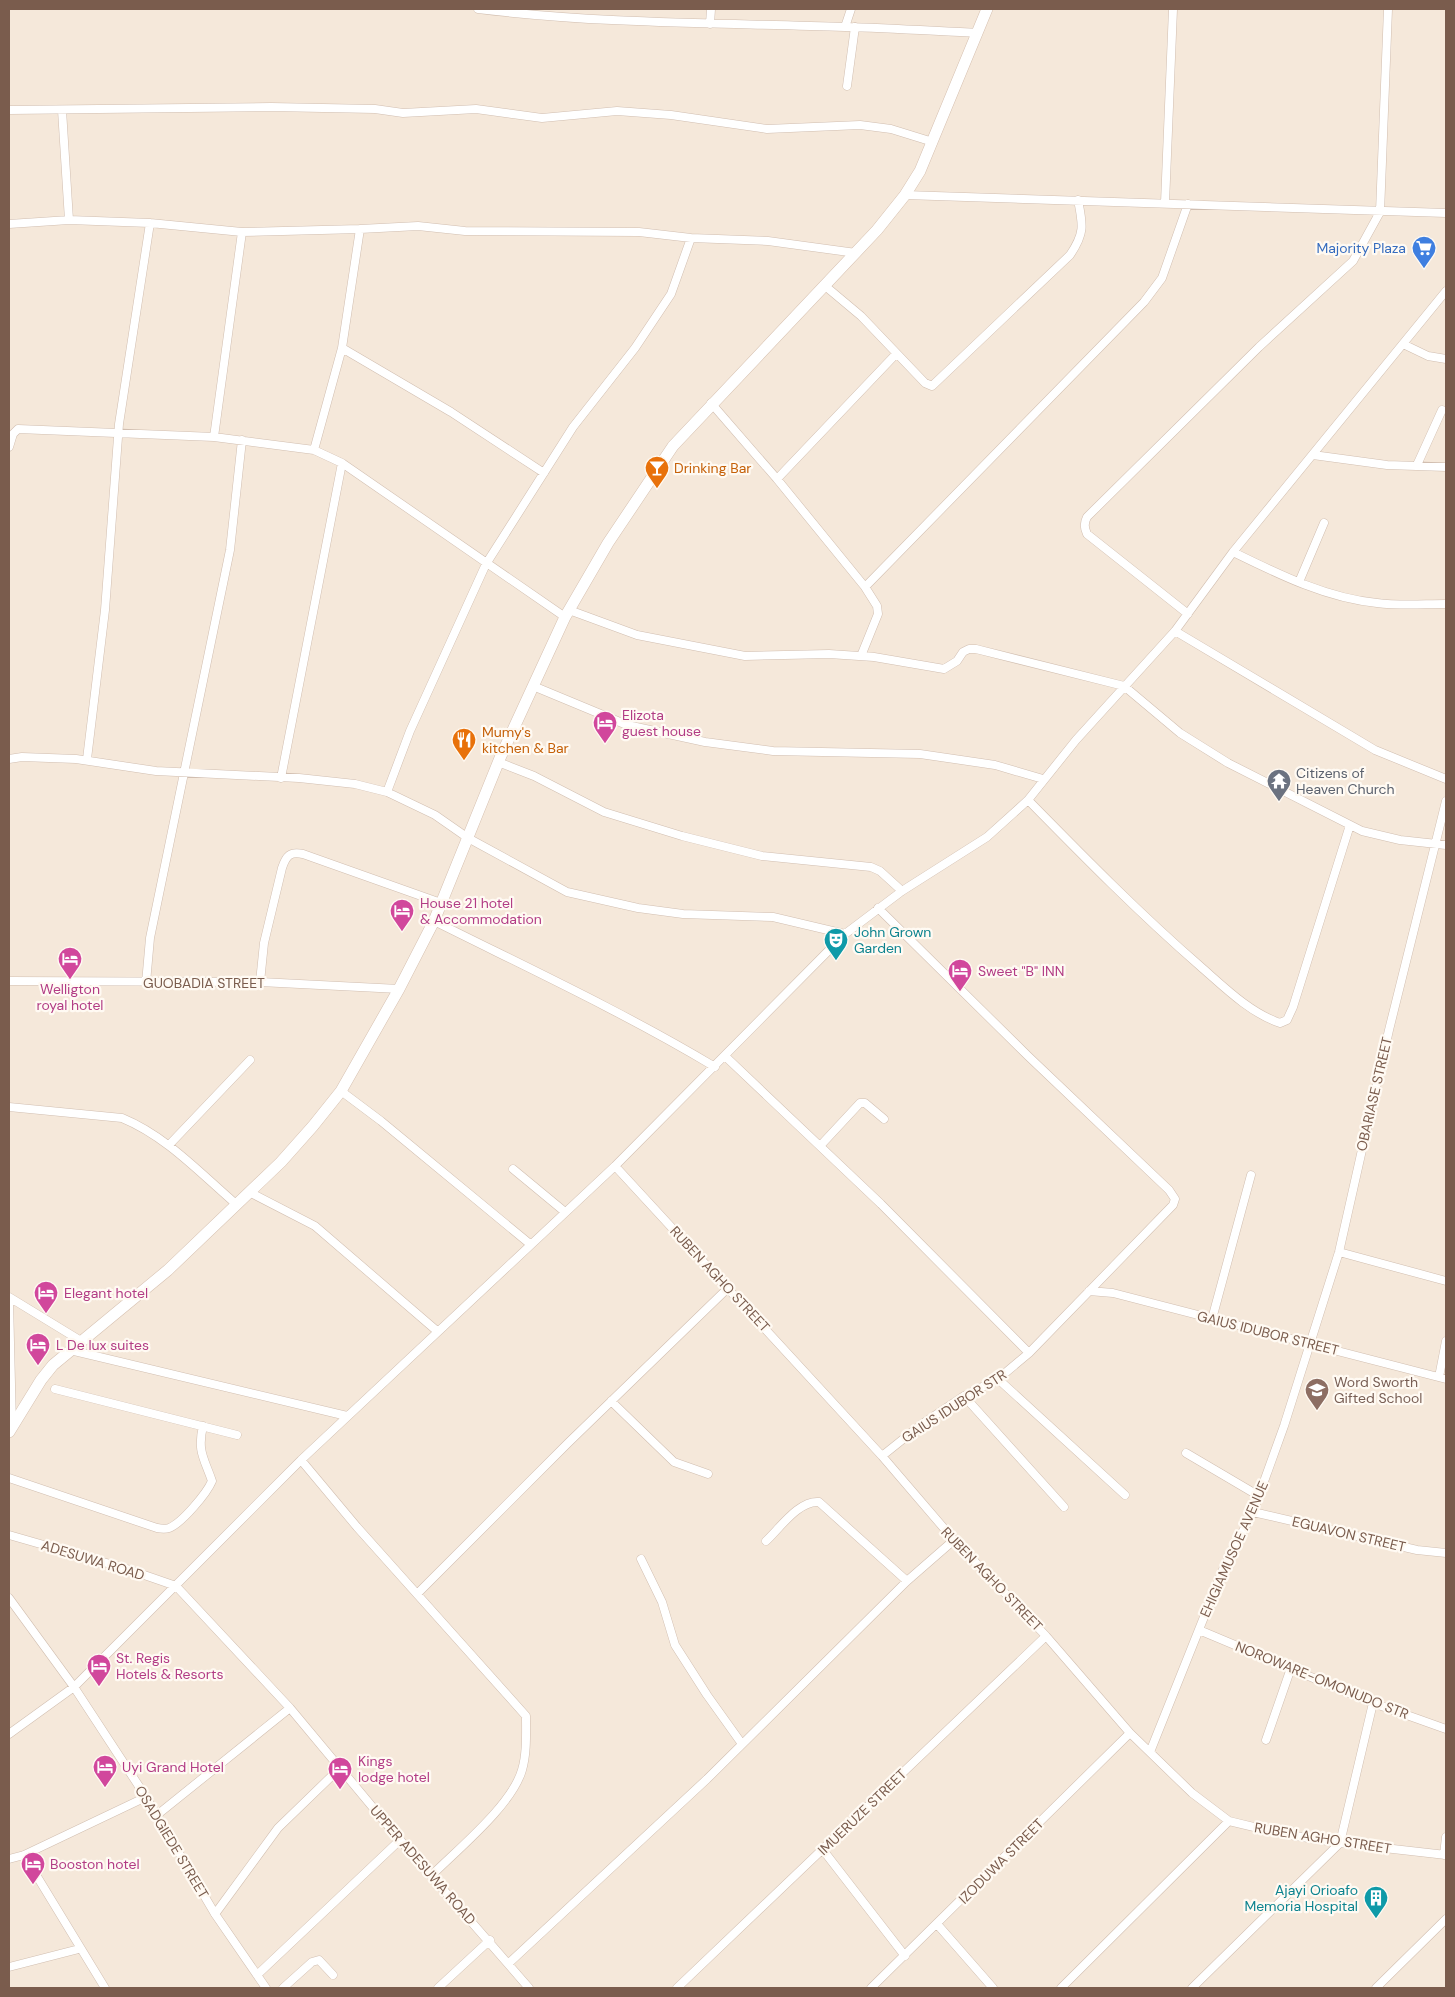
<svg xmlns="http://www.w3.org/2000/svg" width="1455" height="1997" font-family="'DM Sans',sans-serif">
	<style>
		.residential { fill: #f5e8da }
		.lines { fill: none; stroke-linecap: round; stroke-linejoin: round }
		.street-casing { stroke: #d1beb0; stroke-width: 9 }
		.secondary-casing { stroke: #d6c0b0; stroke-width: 12 }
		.street { stroke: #fff; stroke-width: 8 }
		.secondary { stroke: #fff; stroke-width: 11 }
		.labels { text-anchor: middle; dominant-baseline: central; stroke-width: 4.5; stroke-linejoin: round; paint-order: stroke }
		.shop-label { font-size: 14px; fill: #366cbe; stroke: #fffaf3; text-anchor: end }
		.food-label { font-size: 14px; fill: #c56008; stroke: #fffaf3; text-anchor: start }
		.hotel-label { font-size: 14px; fill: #b23c85; stroke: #fffaf3; text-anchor: start }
		.worship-label { font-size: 14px; fill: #5b616d; stroke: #fffaf3; text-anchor: start }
		.culture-label { font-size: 14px; fill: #0d838f; stroke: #fffaf3; text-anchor: start }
		.street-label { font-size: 14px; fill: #7a5c4d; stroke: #fffaf3 }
		.education-label { font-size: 14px; fill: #785e54; stroke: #fffaf3; text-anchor: start }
	</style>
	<rect width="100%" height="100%" fill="#fdf6ec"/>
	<path class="residential" d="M9,9H1446V1988H9Z"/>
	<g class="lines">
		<defs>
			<path id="street" d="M478,9C600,24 723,23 845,27C889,28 934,31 978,33
				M710,24L711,9
				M845,27L851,9
				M847,86L855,27
				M9,110L271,107L375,109L403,113L476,109L542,118L617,111L671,115L767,129L860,125L891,129L933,142
				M62,110L69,220
				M905,195L1446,213
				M1165,203L1173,9
				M9,224L69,220L150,223L242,232L360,229
				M824,285L861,316L925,383L932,386L1070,255C1085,233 1083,225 1078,200
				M1403,344L1428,356L1446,359
				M342,348L451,412L544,473
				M711,403L777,479L865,587L877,606L878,614L861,656
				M214,437L242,232
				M9,447L13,434L18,429L214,437L314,450L342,463L565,617
				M314,450L342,348L360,229L418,226L465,231L639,232L691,238L768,241L856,253
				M1313,455L1387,465L1446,467
				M1417,465L1442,410
				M777,479L896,354
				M1233,552C1278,574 1326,598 1377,603C1400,606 1423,604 1446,604
				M1299,582L1324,523
				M865,587L1144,302L1162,278L1188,204
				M569,610L637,635L745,656L829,654L874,657L944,669L957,661L963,652L969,649H976L1124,686L1180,733L1228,763L1362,831L1400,840L1446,845
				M1188,614L1087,534C1084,527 1084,523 1087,517L1259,347L1353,261L1380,212L1388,9
				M1175,631L1375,750L1446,779
				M533,686L627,725L705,742L773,751L920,754L995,765L1043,779
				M9,759L22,757L76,759L156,771L299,778L355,784L387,792L435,815L468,838L567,892L638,908L683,914L773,917L845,934
				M87,759L105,610L119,424L150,223
				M498,762L534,776L604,812L682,836L762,856L871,867L880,871L902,891
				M281,778L342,463
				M387,792L410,731L486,564L573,427L635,348L671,294L691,238
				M1028,800C1084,857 1140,914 1200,966C1224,987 1250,1013 1280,1023L1287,1020L1293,1007L1350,825
				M878,908L1028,1056L1169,1190L1175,1199L1173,1205L1029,1353L998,1379L964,1396L922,1424L882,1456
				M434,921C528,968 625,1013 715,1067
				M9,981L260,982L399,989
				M260,982L264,943L282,868C286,856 290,851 303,854L441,903
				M146,983L150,938L230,550L242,440
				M726,1057L881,1204L1029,1353
				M341,1091L381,1121L530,1244
				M9,1107L122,1118C166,1136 200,1173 236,1204
				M169,1145L250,1060
				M820,1146L860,1103H865L884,1119
				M615,1166L882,1456L954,1540L1046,1636L1130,1733L1192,1793L1229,1821L1283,1834L1340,1843L1446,1855
				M513,1169L565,1212
				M249,1192L315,1226L437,1331
				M1339,1252L1446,1281
				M1089,1291L1113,1293L1446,1379
				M9,1297L81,1341
				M9,1301L12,1426
				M1212,1319L1251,1175
				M70,1350L347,1416
				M1439,1377L1446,1341
				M998,1379L1125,1495
				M55,1389L237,1435
				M964,1396L1064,1507
				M611,1401L674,1462L708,1474
				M1186,1453L1259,1496
				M301,1460L357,1527L526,1716C526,1734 527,1753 522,1770C512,1805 458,1849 432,1875
				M9,1478L157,1528C162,1529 166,1529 169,1528C182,1523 207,1493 212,1481C204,1458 197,1451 203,1426
				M1253,1512L1417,1550L1446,1553
				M9,1535L124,1568L176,1586L290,1708L400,1840L529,1988
				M766,1541C780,1528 799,1500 819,1502L907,1581
				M641,1559L662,1602L675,1645L707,1695L742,1744
				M417,1594L568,1443L728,1288
				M9,1598L74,1687L146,1797L215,1914L266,1988
				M1199,1630L1373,1703L1446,1729
				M9,1734L74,1687L301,1460L615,1166L845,934L902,891L987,837L1028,800L1076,740L1175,631L1233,552L1446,291
				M1266,1740L1291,1668
				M1150,1752L1224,1567L1253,1512L1284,1426L1339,1252L1389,1030L1446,801
				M157,1815L290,1708
				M823,1850L905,1956
				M24,1855L105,1988
				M1444,1855L1446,1837
				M9,1859L24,1855L146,1797
				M215,1914L278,1828L340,1768
				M937,1924L993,1988
				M509,1963L707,1779L907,1581L954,1540
				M9,1967L79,1949
				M257,1975L400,1840
				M283,1988L312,1962L319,1960L333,1975
				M438,1988L490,1940
				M677,1988L1046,1636
				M871,1988L1130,1733
				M1061,1988L1229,1821
				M1192,1988L1340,1843L1373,1703
				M1376,1988L1446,1919"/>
			<path id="secondary" d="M9,1432L41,1380L53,1365L168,1270L281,1162L313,1126L341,1091L399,989L434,921L500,758L565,617L608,543L673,446L877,230L905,195L920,171L987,9"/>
		</defs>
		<use href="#street" class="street-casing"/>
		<use href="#secondary" class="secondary-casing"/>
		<use href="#street" class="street"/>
		<use href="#secondary" class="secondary"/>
	</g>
	<defs>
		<symbol id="supermarket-pin" viewBox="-11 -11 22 30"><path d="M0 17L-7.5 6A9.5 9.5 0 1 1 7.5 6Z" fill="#3f7fe0" stroke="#fffaf3"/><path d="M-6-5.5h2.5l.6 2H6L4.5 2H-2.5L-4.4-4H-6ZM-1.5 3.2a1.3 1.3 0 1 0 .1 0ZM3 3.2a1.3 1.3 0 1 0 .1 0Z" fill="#fff"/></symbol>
		<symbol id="bar-pin" viewBox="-11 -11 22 30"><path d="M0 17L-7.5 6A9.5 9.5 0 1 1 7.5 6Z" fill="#e8710a" stroke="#fffaf3"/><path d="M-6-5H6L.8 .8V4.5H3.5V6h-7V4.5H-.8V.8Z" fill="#fff"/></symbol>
		<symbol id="hotel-pin" viewBox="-11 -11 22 30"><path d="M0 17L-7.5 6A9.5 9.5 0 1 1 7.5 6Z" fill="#d1479c" stroke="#fffaf3"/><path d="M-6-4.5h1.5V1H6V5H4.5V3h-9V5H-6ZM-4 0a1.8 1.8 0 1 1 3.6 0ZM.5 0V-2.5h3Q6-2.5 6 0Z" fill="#fff"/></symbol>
		<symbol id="restaurant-pin" viewBox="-11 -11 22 30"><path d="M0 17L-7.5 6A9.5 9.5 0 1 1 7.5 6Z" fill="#e8710a" stroke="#fffaf3"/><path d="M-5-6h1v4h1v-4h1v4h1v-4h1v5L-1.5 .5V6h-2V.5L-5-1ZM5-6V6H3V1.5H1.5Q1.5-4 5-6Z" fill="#fff"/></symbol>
		<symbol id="temple-pin" viewBox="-11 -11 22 30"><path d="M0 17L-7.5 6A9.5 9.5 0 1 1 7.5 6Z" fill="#6b7280" stroke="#fffaf3"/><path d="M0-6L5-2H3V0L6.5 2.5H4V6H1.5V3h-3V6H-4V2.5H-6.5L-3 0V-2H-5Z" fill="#fff"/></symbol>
		<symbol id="theatre-pin" viewBox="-11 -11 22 30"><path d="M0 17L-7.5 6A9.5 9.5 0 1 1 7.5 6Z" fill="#0f9aa8" stroke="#fffaf3"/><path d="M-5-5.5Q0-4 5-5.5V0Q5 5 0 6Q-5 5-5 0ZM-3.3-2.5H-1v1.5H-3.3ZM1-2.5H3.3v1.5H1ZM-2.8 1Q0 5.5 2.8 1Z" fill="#fff"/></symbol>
		<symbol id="school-pin" viewBox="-11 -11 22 30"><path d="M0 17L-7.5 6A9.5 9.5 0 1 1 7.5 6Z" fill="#8d6e63" stroke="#fffaf3"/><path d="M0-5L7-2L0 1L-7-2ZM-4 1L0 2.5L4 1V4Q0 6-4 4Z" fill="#fff"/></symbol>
		<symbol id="building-pin" viewBox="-11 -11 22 30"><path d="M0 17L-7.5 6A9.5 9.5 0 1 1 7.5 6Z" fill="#0f9aa8" stroke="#fffaf3"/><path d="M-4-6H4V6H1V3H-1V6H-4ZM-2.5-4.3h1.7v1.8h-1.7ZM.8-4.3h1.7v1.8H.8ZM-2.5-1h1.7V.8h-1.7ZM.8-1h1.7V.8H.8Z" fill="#fff"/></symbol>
	</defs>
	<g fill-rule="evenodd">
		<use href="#supermarket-pin" x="1410" y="234" width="28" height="38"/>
		<use href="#bar-pin" x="643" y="454" width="28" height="38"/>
		<use href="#hotel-pin" x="591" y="709" width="28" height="38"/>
		<use href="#restaurant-pin" x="450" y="726" width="28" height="38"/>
		<use href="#temple-pin" x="1265" y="767" width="28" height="38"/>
		<use href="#hotel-pin" x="388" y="897" width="28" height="38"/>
		<use href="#theatre-pin" x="822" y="926" width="28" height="38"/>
		<use href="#hotel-pin" x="56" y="945" width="28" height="38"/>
		<use href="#hotel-pin" x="946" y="957" width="28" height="38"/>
		<use href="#hotel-pin" x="32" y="1279" width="28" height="38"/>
		<use href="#hotel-pin" x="24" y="1331" width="28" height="38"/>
		<use href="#school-pin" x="1303" y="1376" width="28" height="38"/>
		<use href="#hotel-pin" x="85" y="1652" width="28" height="38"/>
		<use href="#hotel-pin" x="91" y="1753" width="28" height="38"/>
		<use href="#hotel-pin" x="326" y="1755" width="28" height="38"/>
		<use href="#hotel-pin" x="19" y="1850" width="28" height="38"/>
		<use href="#building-pin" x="1362" y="1884" width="28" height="38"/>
	</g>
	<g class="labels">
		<g class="shop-label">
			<text x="1406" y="248">Majority Plaza</text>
		</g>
		<g class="food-label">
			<text x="674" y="468">Drinking Bar</text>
			<text x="482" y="732">Mumy's<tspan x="482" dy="16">kitchen &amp; Bar</tspan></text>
		</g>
		<g class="hotel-label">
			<text x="622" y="715">Elizota<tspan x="622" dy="16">guest house</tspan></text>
			<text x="420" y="903">House 21 hotel<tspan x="420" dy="16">&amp; Accommodation</tspan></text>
			<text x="978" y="971">Sweet "B" INN</text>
			<text x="70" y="989" text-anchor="middle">Welligton<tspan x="70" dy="16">royal hotel</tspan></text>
			<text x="64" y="1293">Elegant hotel</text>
			<text x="56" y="1345">L De lux suites</text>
			<text x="116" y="1658">St. Regis<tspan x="116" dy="16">Hotels &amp; Resorts</tspan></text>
			<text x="358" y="1761">Kings<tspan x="358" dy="16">lodge hotel</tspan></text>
			<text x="122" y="1767">Uyi Grand Hotel</text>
			<text x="50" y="1864">Booston hotel</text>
		</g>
		<g class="worship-label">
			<text x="1296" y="773">Citizens of<tspan x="1296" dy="16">Heaven Church</tspan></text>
		</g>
		<g class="culture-label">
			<text x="854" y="932">John Grown<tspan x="854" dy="16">Garden</tspan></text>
			<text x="1358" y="1890" text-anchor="end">Ajayi Orioafo<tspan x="1358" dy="16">Memoria Hospital</tspan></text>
		</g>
		<g class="street-label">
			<text x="204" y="983">GUOBADIA STREET</text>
			<text transform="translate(1374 1094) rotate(-77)">OBARIASE STREET</text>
			<text transform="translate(720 1279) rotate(47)">RUBEN AGHO STREET</text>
			<text transform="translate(1268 1333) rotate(14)">GAIUS IDUBOR STREET</text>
			<text transform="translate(954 1406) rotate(-33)">GAIUS IDUBOR STR</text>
			<text transform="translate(1349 1534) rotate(13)">EGUAVON STREET</text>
			<text transform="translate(1234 1549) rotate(-66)">EHIGIAMUSOE AVENUE</text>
			<text transform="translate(93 1560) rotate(17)">ADESUWA ROAD</text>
			<text transform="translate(992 1579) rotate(46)">RUBEN AGHO STREET</text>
			<text transform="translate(1322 1680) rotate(22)">NOROWARE-OMONUDO STR</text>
			<text transform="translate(862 1812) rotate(-44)">IMUERUZE STREET</text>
			<text transform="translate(1323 1838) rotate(9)">RUBEN AGHO STREET</text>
			<text transform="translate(172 1842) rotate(59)">OSADGIEDE STREET</text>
			<text transform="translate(1001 1861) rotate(-45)">IZODUWA STREET</text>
			<text transform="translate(423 1865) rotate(49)">UPPER ADESUWA ROAD</text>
		</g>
		<g class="education-label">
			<text x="1334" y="1382">Word Sworth<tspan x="1334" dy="16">Gifted School</tspan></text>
		</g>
	</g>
	<rect width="1455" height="1997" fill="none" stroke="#7a5c4d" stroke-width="20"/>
</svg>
